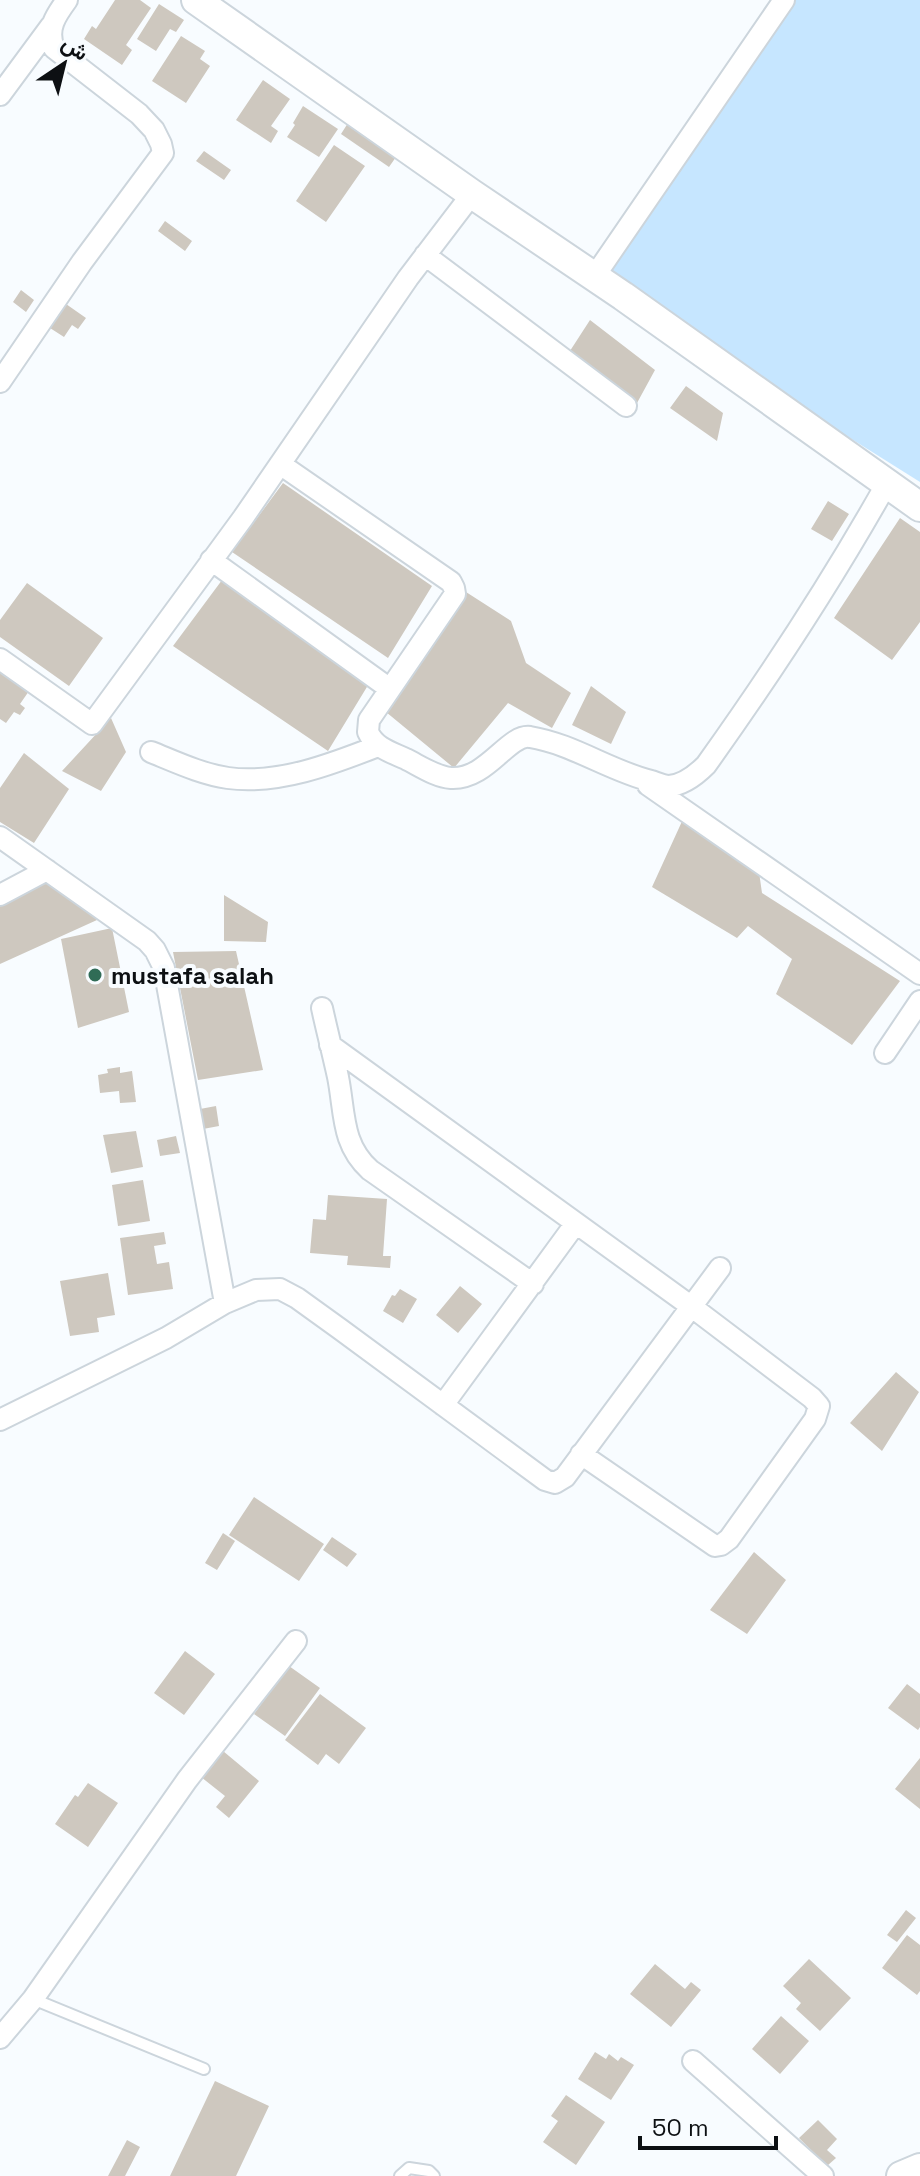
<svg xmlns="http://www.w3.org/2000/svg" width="920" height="2176" font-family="'Space Grotesk',Vazirmatn,sans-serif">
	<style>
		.green { fill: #c6e6ff }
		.building { fill: #cec8bf }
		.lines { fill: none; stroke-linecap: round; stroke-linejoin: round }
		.service-casing { stroke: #ccd5dc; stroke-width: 14 }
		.minor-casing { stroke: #ccd5dc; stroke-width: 24 }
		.secondary-casing { stroke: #ccd5dc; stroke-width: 32 }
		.service { stroke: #fff; stroke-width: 10 }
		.minor { stroke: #fff; stroke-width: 20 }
		.secondary { stroke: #fff; stroke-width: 28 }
		.poi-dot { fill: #306c56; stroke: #f8fcff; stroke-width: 3 }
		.labels { text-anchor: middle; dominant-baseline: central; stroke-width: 8; stroke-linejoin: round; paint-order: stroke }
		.poi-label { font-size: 24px; font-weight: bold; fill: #0d1013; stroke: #f8fcff; text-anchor: start }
	</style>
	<rect width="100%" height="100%" fill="#f8fcff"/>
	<path class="green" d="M784,0H920V482L594,277Z"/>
	<path class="building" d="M115,0H140L151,8L126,45L132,50L122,65L84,39L92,26L96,29Z
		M159,4L184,20L176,32L170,29L156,51L137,39Z
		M181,36L205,51L200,59L210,66L186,103L152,81Z
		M263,80L290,99L271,126L278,131L271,143L236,120Z
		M303,106L338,129L319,157L287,137L295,125L293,123Z
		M348,123L396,157L389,167L341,134Z
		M334,145L365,166L326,222L296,201Z
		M204,151L231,170L224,180L196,161Z
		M165,221L192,241L185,251L158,231Z
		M21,290L34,300L26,312L13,302Z
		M66,304L86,318L78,329L72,325L64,337L50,328Z
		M590,320L655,370L637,403L568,354Z
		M686,386L723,413L717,441L670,408Z
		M283,483L432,586L388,658L232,552Z
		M828,501L849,514L832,541L811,529Z
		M900,518L920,532V622L892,660L834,618Z
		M228,572L373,677L328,751L173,646Z
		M27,583L103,638L69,686L0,637V620Z
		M466,592L511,621L526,663L571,693L552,728L508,703L454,768L386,712Z
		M0,671L29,691L20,704L25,708L20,715L14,712L6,723L0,719Z
		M591,686L626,712L611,744L572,725Z
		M111,718L126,752L101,791L62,771Z
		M24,753L69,789L34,843L0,822V788Z
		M684,817L758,865L762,893L900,981L852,1045L776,994L792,959L748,926L737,938L652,887Z
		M54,875L97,920L0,964V905Z
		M224,895L268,922L266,942L224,941Z
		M112,928L129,1012L78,1028L61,939Z
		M236,951L263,1070L198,1080L173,952Z
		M120,1067V1073L132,1071L136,1102L120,1103L119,1091L100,1093L98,1075L108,1073L107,1069Z
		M216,1106L219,1126L203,1129L200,1109Z
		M136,1131L143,1167L111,1173L103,1135Z
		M176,1136L180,1153L160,1156L157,1140Z
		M143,1180L150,1221L118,1226L112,1185Z
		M328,1195L387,1199L383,1256H391L390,1268L347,1265L348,1256L310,1253L313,1219L326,1220Z
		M164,1232L166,1244L154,1246L157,1264L169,1262L173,1289L128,1295L120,1238Z
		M108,1273L115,1315L97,1318L99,1332L70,1336L60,1281Z
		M460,1286L482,1304L458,1333L436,1315Z
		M400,1289L417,1299L403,1323L383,1311L392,1295L395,1296Z
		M896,1372L919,1392L882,1451L850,1423Z
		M254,1497L324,1544L299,1581L229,1535Z
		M223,1533L235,1541L217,1570L205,1563Z
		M332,1537L357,1554L347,1567L323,1550Z
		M754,1552L786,1580L747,1634L710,1610Z
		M185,1651L215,1674L184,1715L154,1693Z
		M289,1666L320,1688L285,1736L254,1714Z
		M907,1684L920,1694V1727L918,1730L888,1708Z
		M320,1694L366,1728L339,1764L326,1754L318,1765L285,1740Z
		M223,1751L259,1781L229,1818L216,1807L225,1796L201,1777Z
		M920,1758V1809L895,1789Z
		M88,1783L118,1803L88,1847L55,1824L75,1795L78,1797Z
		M906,1910L916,1918L897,1942L887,1935Z
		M907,1935L920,1945V1991L917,1995L882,1968Z
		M809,1959L851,1998L820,2031L796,2009L801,2003L783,1986Z
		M655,1964L685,1989L691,1982L701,1990L671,2027L630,1994Z
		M781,2016L809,2041L780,2074L752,2049Z
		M595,2052L606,2059L609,2054L618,2061L621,2057L634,2065L611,2100L578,2079Z
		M215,2081L269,2106L236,2176H170Z
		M566,2095L605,2122L576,2165L543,2142L558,2121L551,2116Z
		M818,2120L837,2139L827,2150L836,2158L827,2166L799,2138Z
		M127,2140L140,2147L125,2176H108Z"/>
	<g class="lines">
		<defs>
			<path id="service" d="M33,1999L204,2069
				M400,2176L409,2168L429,2171L434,2176"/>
			<path id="minor" d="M0,95L51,26
				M425,255L626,406
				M594,277L784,0
				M0,382L82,262L163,153L161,144L154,130L139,114L54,48C46,29 56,15 67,0
				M280,464L451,582L454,588L455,594L369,720L368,732C375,748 391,752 406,759C420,766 436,777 451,778C487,780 508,734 530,737C573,744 610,771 651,781C657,783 664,786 669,786C683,785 697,774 706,765C771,674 832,581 887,483
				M211,560L390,689
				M0,659L92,724L243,518L408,278L472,194
				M151,752C176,762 201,774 228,778C278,785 332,764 378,746
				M648,785L920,974
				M0,837L147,941L155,950L164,968L225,1303
				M0,895L47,870
				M322,1008C327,1031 333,1054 338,1077C345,1112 341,1144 370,1170L533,1284
				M330,1045L692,1307L812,1398L819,1406L815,1419L729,1539L721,1545L715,1546L581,1454
				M885,1053L920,1001
				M443,1405L576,1223
				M0,1420L166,1338L225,1303L256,1290L280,1289L297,1298L340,1329L545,1480L555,1483L565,1477L720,1268
				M0,2038L33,1999L187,1780L296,1641
				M693,2061L823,2176"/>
			<path id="secondary" d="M196,0L472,194L623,296L920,507
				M901,2176L920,2168"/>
		</defs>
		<use href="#service" class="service-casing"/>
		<use href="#minor" class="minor-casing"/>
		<use href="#secondary" class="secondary-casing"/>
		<use href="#service" class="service"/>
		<use href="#minor" class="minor"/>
		<use href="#secondary" class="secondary"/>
	</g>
	<circle class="poi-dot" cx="95" cy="975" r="8"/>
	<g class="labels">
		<g class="poi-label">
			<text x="111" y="975">mustafa salah</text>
		</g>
	</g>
	<g transform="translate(64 64) rotate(35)" stroke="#f8fcff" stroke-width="6" paint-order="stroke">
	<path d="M0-6L14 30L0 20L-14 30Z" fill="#0d1013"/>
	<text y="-12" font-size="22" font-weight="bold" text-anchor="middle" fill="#0d1013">ش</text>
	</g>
	<path d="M640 2136v12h136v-12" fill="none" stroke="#0d1013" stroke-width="4"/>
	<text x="652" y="2136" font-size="24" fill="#0d1013" stroke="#f8fcff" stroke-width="6" paint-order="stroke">50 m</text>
</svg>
